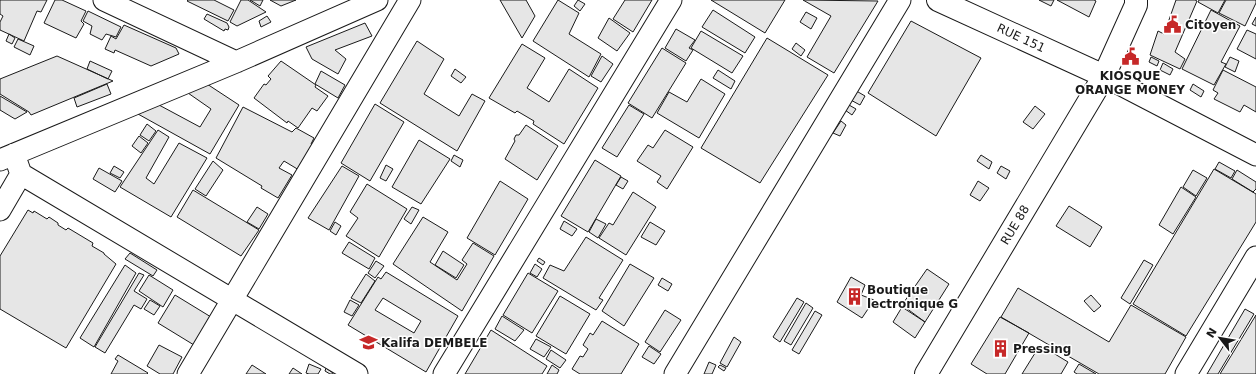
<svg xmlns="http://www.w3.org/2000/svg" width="1256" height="374" font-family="'DejaVu Sans',sans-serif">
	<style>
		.building { fill: #e6e6e6; stroke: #1a1a1a; fill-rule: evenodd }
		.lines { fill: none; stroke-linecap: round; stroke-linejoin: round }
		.street-casing { stroke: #1a1a1a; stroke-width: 23 }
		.secondary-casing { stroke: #1a1a1a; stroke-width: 24 }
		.street { stroke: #fff; stroke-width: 21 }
		.secondary { stroke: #fff; stroke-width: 22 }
		.labels { text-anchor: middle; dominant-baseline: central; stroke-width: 3; stroke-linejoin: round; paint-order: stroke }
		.poi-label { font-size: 12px; font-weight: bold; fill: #1a1a1a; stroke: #fff; text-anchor: start }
		.street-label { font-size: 12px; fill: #1a1a1a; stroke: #fff }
	</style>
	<rect width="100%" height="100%" fill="#fff"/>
	<path class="building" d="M0,0H47L41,12L37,11L24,41L0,30V22L3,16L0,14Z
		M55,0H62L86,11L81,21L84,24L76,38L44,23Z
		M188,0H214L234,10L228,21L187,1Z
		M241,0H248L266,12L237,26L230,22Z
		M250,0H263L260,6Z
		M270,0H296L281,6Z
		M500,0H526L535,16L522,38Z
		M558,0L579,13L569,34L601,54L589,77L533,41Z
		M578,0L585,4L580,11L574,6Z
		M625,0H652L633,32L613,19Z
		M711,0H785L765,33Z
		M803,0L878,1L834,73L807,57L831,16Z
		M1039,0H1054L1051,6Z
		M1057,0H1094L1096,1L1089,17Z
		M1176,0H1195L1197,1L1175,52L1185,59L1180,69L1150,55L1158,31L1164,34Z
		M1199,0H1225L1218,13L1198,2Z
		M1226,0H1256V3L1245,26L1219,13Z
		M713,10L755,37L745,53L702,27Z
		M1211,10L1240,26L1221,62L1226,64L1214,85L1182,69Z
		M88,11L121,27L116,37L106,34L102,40L90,34L92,26L83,21Z
		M806,12L817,18L811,29L800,22Z
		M207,14L227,23L229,27L228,30L225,29L224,31L204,19Z
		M267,16L271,22L261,27L259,21Z
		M1256,17V26L1252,24Z
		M609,18L630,33L617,51L598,38Z
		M911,21L981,58L936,136L868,93Z
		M365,23L372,36L335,50L346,59L338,74L312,59L306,47Z
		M124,25L176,48L179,54L151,66L115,50L114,53L105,49L111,36L116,39Z
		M676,29L695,40L689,48L693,50L686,61L665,48Z
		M1247,30L1256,34V59L1237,49Z
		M701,31L743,56L732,73L691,48Z
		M9,34L15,38L12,44L6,41Z
		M767,38L828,75L760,183L701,148Z
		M18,39L34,46L30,55L14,47Z
		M417,41L444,59L424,94L459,116L472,94L485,101L457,151L380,103Z
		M796,43L805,50L801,56L792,49Z
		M522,44L545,58L527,88L549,102L569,69L598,88L564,144L533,124L534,121L517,111L515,113L489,98Z
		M662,48L686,63L652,118L628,103Z
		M57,56L113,81L31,115L29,112L0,94V79Z
		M602,56L613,64L601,82L591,76Z
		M1151,57L1159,61L1157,66L1149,62Z
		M1230,57L1239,61L1235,72L1225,67Z
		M90,61L112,71L108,79L87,69Z
		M281,61L316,85L315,87L328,96L317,111L312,108L298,128L288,121L287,123L254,98L264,84L266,85L271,79L268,76Z
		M1163,63L1173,69L1170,75L1160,70Z
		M455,69L466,77L461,83L451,76Z
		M718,70L735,81L731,89L713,78Z
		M1223,70L1256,87V112L1244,105L1240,112L1214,99L1218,93L1213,90Z
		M321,71L345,85L338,98L315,84Z
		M701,79L725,94L699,138L657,113L669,92L687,102Z
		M107,84L111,94L77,107L74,98Z
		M207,84L239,105L210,154L138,114L159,105L200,127L211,109L188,93Z
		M1193,84L1204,91L1201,97L1190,90Z
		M853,89L865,96L860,105L847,98Z
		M0,96L27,112L15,119L0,110Z
		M375,104L404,122L370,181L341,163Z
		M629,105L644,114L617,157L602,148Z
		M849,105L856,109L852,115L845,110Z
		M1035,106L1045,114L1033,129L1023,122Z
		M243,107L292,132L296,128L314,138L311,144L318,148L304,173L284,161L279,168L292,175L278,198L261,188L262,186L216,158Z
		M841,121L846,125L840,136L833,133Z
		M147,124L156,131L149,141L140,135Z
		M526,125L558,146L537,180L505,159L515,141L514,139L516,135H519Z
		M158,130L169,137L146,178L154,184L179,143L207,158L171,217L120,187Z
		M665,130L693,147L667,189L657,182L661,176L637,161L648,145L653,148Z
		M139,136L148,143L141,153L132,146Z
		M419,140L450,159L421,204L392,187Z
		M454,155L463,160L460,167L451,161Z
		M981,155L992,162L989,169L977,161Z
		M595,160L621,176L588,232L561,216Z
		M213,161L223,170L206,196L195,189Z
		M1219,162L1235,171L1231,178L1215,169Z
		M386,165L393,169L386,181L380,178Z
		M114,166L124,172L120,178L110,173Z
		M342,166L359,176L329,230L308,218Z
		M1001,166L1010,171L1006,179L997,173Z
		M99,168L122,181L115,192L93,179Z
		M1214,169L1256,194V222L1186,336L1133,304Z
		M1193,170L1207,178L1196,196L1183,187Z
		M1237,170L1256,182V189L1253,192L1232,179Z
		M621,177L628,181L623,189L616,185Z
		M500,181L528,199L495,255L467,238Z
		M978,181L989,188L980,201L970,195Z
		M367,184L407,209L379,257L346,236L358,218L350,212Z
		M1181,187L1196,197L1173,234L1159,225Z
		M193,190L259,230L241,256L177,217Z
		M633,192L656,207L626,255L599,238L609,223L613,225Z
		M1069,206L1102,227L1090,247L1056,226Z
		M257,207L268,214L259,229L247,222Z
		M412,207L419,210L411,224L404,219Z
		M28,210L33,213L34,211L47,219L49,217L58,223V225L66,230L68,228L93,243L92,246L104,253V254L116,264L66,348L0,309V256Z
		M423,217L448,232L430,262L457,280L467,264L462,260L473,243L494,256L462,311L393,264Z
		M596,219L606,224L598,238L589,232Z
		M564,221L577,229L572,236L560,229Z
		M335,222L341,226L336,235L330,231Z
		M650,222L665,231L656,245L641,237Z
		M586,237L623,260L599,298L603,300L596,310L543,278L550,265L564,271Z
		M349,242L375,258L369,269L342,253Z
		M443,251L464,265L456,278L435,265Z
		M130,253L157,270L153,276L125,259Z
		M539,258L545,262L543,265L537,261Z
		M1144,260L1153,265L1130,304L1121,298Z
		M376,261L384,266L375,278L368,273Z
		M535,264L542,269L537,277L530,273Z
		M630,264L654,278L624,326L602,311Z
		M125,265L136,273L94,347L80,338Z
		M927,269L949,284L925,322L902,305Z
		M386,272L458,316L426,372L348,325L378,277L381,279ZM383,298L421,321L414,333L375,310Z
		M139,273L144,275L134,291L147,299L141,309L134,305L105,353L95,347Z
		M528,273L558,291L532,333L503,315Z
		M366,274L375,281L361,303L351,298Z
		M149,275L173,290L163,307L139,291Z
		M851,277L865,285L861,295L874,300L862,318L837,302Z
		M662,278L672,284L668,291L658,285Z
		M1018,288L1109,342L1131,305L1186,337L1165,374H1099L1001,317Z
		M175,295L211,317L194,345L158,323Z
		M1091,295L1101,306L1094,312L1084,301Z
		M560,296L590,314L566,354L536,336Z
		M797,298L804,302L780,342L773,337Z
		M150,300L160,306L154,315L144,309Z
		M350,300L359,305L352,316L344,312Z
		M806,303L813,308L791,345L784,341Z
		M902,307L925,322L915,338L893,322Z
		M1245,309L1254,314L1218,374H1207Z
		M665,310L681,320L660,352L645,342Z
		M815,311L822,315L799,354L792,350Z
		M1256,315V374H1220Z
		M502,316L524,330L515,341L495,329Z
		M1000,317L1029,333L1005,374H987L971,364Z
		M602,321L639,344L621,374H580L572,369L580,356L583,357L588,349L583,345L590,333L593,335Z
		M491,330L547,366L542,374H465Z
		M734,337L741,342L727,367L720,363Z
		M536,339L551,347L544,357L530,349Z
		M159,345L182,357L173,374H160L147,366Z
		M1040,345L1068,362L1061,374H1022Z
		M649,346L661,354L654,364L642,357Z
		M551,350L566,360L560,368L546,359Z
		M118,355L148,373L147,374H111L118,361L115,359Z
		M709,362L716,365L712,374H704Z
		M309,364L321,369L318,374H309L306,373Z
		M1079,364L1096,374H1077L1074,372Z
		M252,365L266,374H246Z
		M552,365L559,370L557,374H547Z
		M720,365L726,368L724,371L718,367Z
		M293,368L302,374H289Z
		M326,368L333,373V374H330L325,371Z"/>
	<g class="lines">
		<defs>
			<path id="street" d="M104,0L236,62
				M1104,76L1256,155
				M14,154L21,174L357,374
				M0,160L236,62L377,0
				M0,210L21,174
				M188,374L410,0
				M444,374L671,0
				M675,374L900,0
				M1186,374L1256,257"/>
			<path id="secondary" d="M938,0L1104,76
				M926,374L1104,76L1136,5V0"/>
		</defs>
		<use href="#street" class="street-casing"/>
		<use href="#secondary" class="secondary-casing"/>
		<use href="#street" class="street"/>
		<use href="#secondary" class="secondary"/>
	</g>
	<defs>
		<symbol id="civic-bare" viewBox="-9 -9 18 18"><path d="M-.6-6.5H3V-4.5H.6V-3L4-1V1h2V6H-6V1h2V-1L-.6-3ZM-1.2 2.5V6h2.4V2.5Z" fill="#c62828" stroke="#fff" stroke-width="2.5" paint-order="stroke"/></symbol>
		<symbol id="building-bare" viewBox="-9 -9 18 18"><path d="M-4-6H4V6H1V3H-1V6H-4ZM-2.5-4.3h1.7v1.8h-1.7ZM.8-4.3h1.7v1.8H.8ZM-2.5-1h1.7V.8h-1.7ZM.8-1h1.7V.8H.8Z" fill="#c62828" stroke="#fff" stroke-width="2.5" paint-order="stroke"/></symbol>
		<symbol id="school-bare" viewBox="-9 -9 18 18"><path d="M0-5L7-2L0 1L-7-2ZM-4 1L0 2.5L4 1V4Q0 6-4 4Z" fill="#c62828" stroke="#fff" stroke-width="2.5" paint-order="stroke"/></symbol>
	</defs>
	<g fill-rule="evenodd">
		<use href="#civic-bare" x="1160" y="12" width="25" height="25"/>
		<use href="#civic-bare" x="1118" y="44" width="25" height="25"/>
		<use href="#building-bare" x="842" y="284" width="25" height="25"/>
		<use href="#school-bare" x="356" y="330" width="25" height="25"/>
		<use href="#building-bare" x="988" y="336" width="25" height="25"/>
	</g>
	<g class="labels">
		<g class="poi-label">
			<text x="1185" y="25">Citoyen</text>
			<text x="1130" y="76" text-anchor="middle">KIOSQUE<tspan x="1130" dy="14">ORANGE MONEY</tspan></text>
			<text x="867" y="290">Boutique<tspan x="867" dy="14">lectronique G</tspan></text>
			<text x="381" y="343">Kalifa DEMBELE</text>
			<text x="1013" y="349">Pressing</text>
		</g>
		<g class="street-label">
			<text transform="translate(1021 38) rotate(25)">RUE 151</text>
			<text transform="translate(1015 225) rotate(-59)">RUE 88</text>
		</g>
	</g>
	<g transform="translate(1220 338) rotate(301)" stroke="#ffffff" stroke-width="3" paint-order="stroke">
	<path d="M0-3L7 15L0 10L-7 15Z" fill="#1a1a1a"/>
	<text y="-6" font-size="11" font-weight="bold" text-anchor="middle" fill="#1a1a1a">N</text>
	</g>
</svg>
